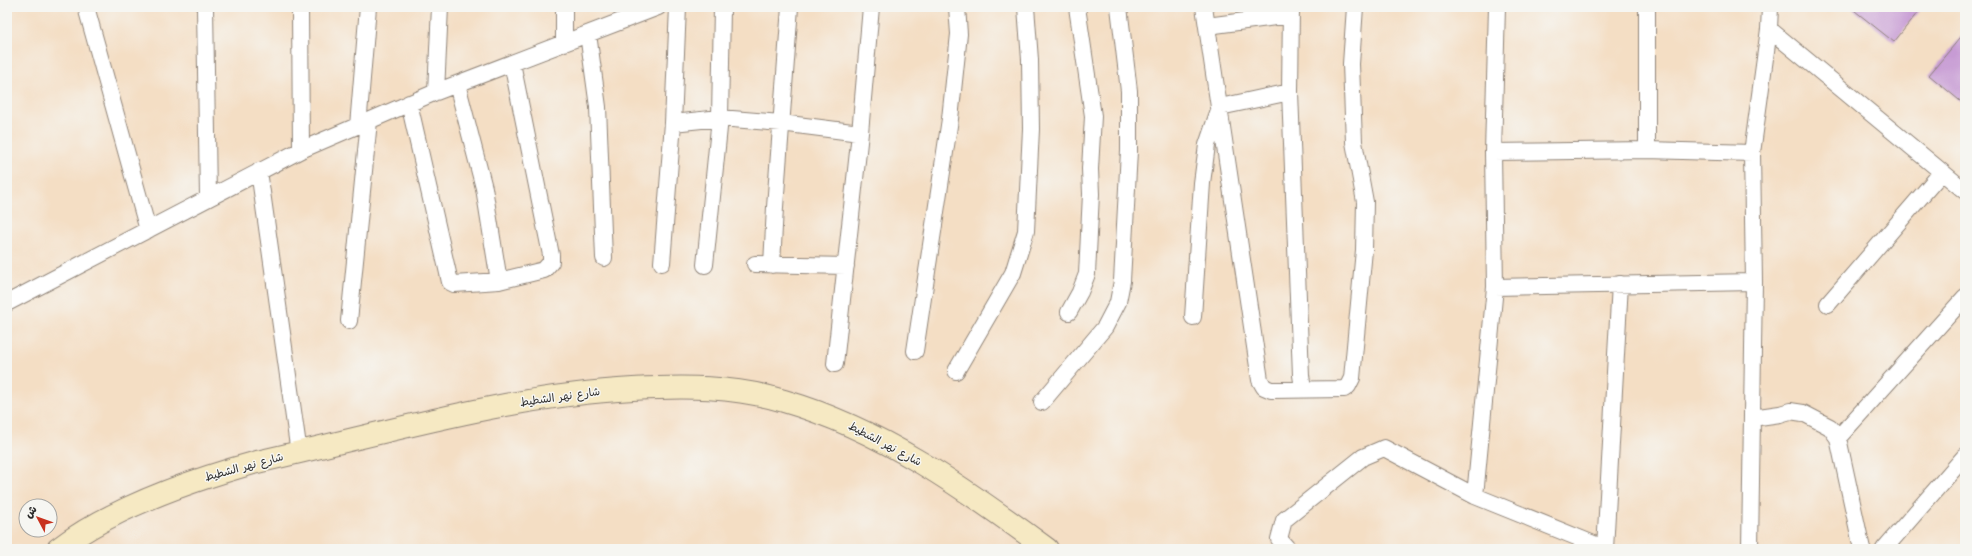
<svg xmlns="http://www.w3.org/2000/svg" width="1972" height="556" font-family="'Architects Daughter','Playpen Sans Arabic',sans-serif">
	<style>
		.building { fill: #c79bd4 }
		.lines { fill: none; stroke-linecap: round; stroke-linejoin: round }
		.street-casing { stroke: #908478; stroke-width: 18 }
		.secondary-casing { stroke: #908478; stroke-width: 24 }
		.street { stroke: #fff; stroke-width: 16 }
		.secondary { stroke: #f6e9c3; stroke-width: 22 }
		.labels { text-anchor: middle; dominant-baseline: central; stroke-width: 3; stroke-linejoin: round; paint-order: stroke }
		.street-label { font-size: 11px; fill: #2b2b2b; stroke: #f6f6f2 }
	</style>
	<rect width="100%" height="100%" fill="#f6f6f2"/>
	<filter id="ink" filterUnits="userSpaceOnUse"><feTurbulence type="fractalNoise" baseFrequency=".025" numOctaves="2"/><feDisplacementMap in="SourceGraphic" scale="8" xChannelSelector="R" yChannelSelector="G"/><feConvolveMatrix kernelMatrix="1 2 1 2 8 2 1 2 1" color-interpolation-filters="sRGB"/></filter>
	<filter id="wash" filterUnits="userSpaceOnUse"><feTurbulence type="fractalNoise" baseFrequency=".012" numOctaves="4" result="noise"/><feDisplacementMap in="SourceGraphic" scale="16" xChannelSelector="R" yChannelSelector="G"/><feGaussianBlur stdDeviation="0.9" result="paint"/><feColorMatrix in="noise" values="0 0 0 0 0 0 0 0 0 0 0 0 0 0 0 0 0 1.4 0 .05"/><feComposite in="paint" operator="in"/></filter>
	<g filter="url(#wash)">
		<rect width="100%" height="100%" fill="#f4dec4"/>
		<g id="blocks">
			<path class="building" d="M1850,7H1922L1894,42Z
				M1965,32V105L1929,75Z"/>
		</g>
	</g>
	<g filter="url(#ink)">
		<use href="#blocks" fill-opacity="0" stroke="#908478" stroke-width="1"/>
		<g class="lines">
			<defs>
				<path id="street" d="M86,7L148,230
					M205,7L208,197
					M300,7L301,150
					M1204,7L1260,380L1264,387L1271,390L1344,389L1348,386L1352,378L1364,250L1365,202L1354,142L1351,64L1355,7
					M1291,7L1290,92L1301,375L1303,388
					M1207,26L1291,15
					M1769,29L1965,191
					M588,34L598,107L604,258
					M564,43V7
					M457,84L484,188L499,281
					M436,92L440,7
					M409,103L450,282L454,284L499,281L544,270L551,262V255L512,63
					M673,123L720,118L781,123L860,133
					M358,126L368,7
					M1647,150V7
					M1493,152L1647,150L1752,153
					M259,171L299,453
					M662,263L673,123L678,7
					M755,264L846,266
					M705,265L720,118L722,7
					M772,265L775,207L790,7
					M1495,287L1754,282
					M7,303L301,150L436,92L658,7
					M1828,304L1942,172
					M1069,312L1080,292L1087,274L1091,194L1090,169L1093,116L1077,7
					M1193,317L1202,183L1207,145L1220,107L1290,92
					M349,321L369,121
					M915,351L950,119L959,34L957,7
					M835,364L860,133L871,7
					M956,371L1013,273L1026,231L1031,129L1030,60L1026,7
					M1042,402L1105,327L1118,302L1122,281L1129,151V91L1119,7
					M1752,418L1780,414L1790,411L1803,413L1830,427L1838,438L1862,549
					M1838,438L1965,297
					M1475,496L1495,287L1493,152L1497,7
					M1288,549L1279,539L1284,520L1363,457L1384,448L1475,496L1606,549
					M1605,549L1620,284
					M1750,549L1754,282L1752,153L1769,29L1770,7
					M1884,549L1965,456"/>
				<path id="secondary" d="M58,549C112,508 192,480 257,462C382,434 505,396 633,389C685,386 734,386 784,401C881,429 966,489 1047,549"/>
			</defs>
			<use href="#street" class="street-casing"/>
			<use href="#secondary" class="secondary-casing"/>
			<use href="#street" class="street"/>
			<use href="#secondary" class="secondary"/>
		</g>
	</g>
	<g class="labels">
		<g class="street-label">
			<text transform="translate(560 397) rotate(-8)">شارع نهر الشطيط</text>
			<text transform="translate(885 444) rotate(28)">شارع نهر الشطيط</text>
			<text transform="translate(244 467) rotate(-15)">شارع نهر الشطيط</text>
		</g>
	</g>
	<rect width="1972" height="556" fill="none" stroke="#f6f6f2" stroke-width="24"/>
	<g transform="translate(38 518) rotate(311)"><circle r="19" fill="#f6f6f2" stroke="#a5a5a2"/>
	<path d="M0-3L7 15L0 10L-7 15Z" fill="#c8321e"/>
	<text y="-6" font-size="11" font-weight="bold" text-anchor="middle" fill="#2b2b2b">ش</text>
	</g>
</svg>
